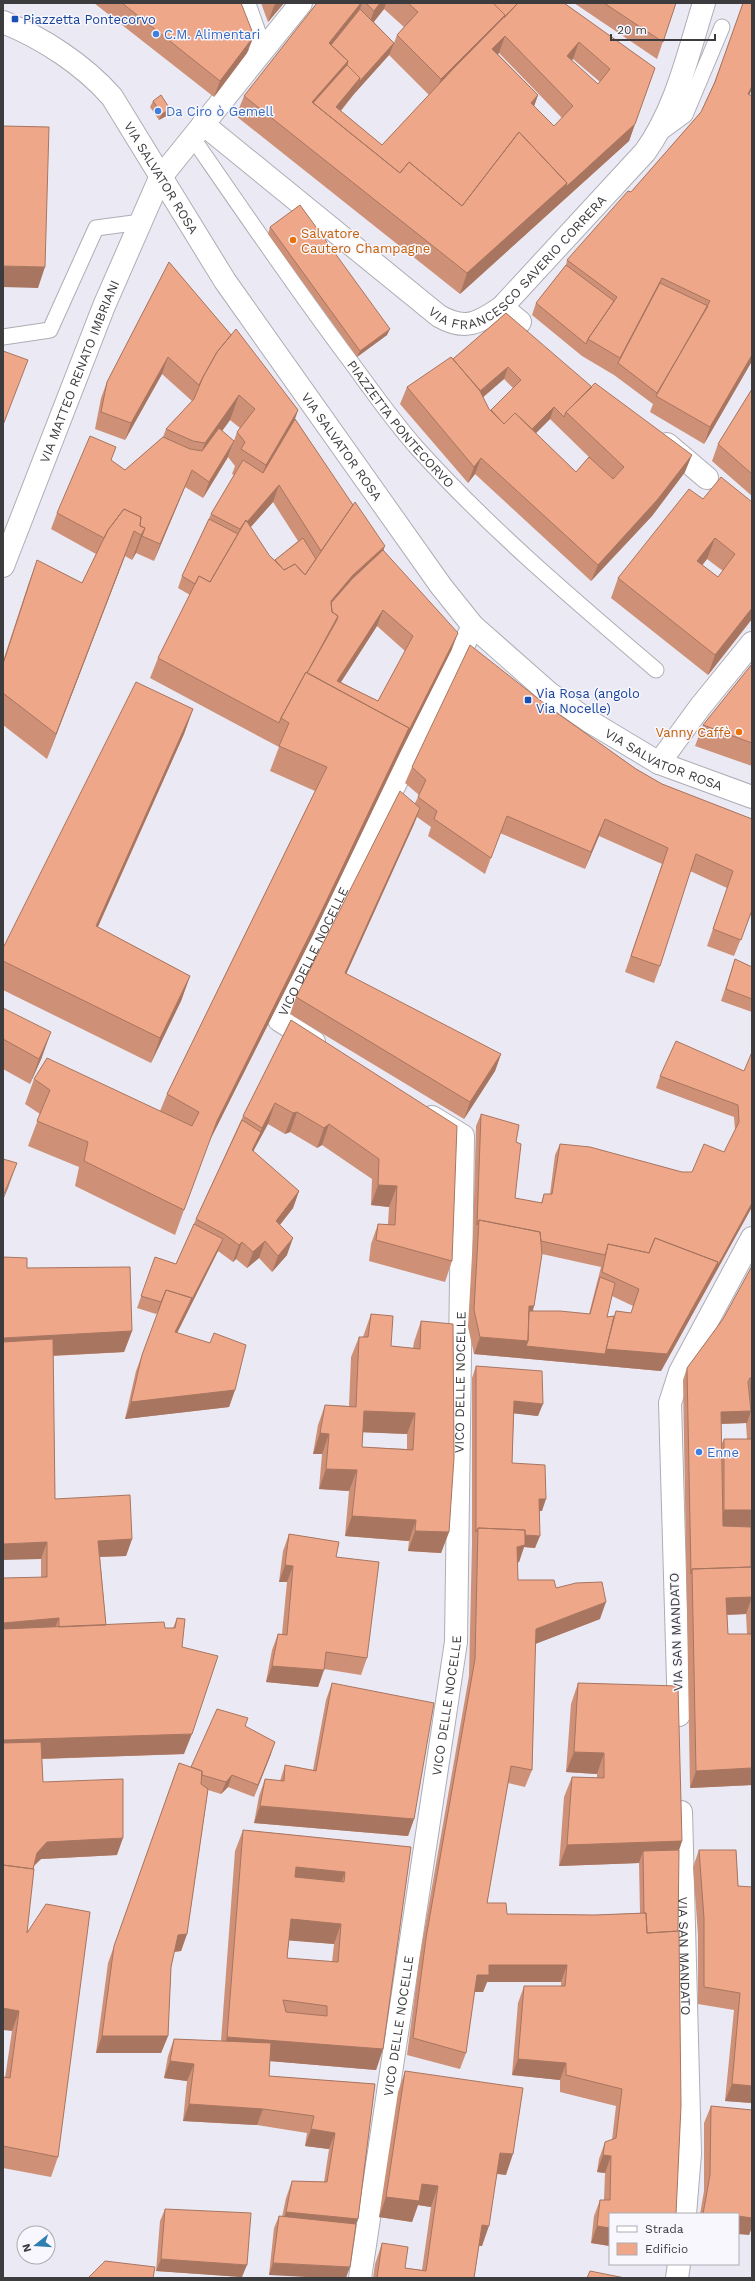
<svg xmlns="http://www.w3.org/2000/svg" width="755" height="2281" font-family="'Work Sans',sans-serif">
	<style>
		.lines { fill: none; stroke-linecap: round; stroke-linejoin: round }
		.service-casing { stroke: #aeadb5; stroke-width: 17 }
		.pedestrian-casing { stroke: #aeadb5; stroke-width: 24 }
		.minor-casing { stroke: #aeadb5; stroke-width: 24 }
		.secondary-casing { stroke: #aeadb5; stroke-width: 24 }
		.primary-casing { stroke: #aeadb5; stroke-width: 24 }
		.service { stroke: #fff; stroke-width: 15 }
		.pedestrian { stroke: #fff; stroke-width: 22 }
		.minor { stroke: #fff; stroke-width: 22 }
		.secondary { stroke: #fff; stroke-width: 22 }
		.primary { stroke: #fff; stroke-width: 22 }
		.wall { fill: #ce9076; fill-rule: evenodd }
		.shaded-wall { fill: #a77560 }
		.building { fill: #efa789; stroke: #a77560; fill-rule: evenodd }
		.transit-dot { fill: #1a4fb4; stroke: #f8f7fe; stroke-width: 1.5 }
		.shop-dot { fill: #3f7fe0; stroke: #f8f7fe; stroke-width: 1.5 }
		.food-dot { fill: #e8710a; stroke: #f8f7fe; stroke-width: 1.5 }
		.labels { text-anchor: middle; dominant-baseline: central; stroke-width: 3; stroke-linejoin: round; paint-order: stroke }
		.transit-label { font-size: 13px; fill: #164399; stroke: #f8f7fe; text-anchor: start }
		.shop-label { font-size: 13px; fill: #366cbe; stroke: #f8f7fe; text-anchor: start }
		.street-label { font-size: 13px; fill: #3c3c3f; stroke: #f8f7fe }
		.food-label { font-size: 13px; fill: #c56008; stroke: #f8f7fe; text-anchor: start }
	</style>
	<rect width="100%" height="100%" fill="#ebe9f3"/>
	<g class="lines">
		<defs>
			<g id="service">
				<path d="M659,134L685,115L722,27"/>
				<path id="s1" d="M192,137C243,211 294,286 348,358C371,389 392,420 418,449C491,530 573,599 656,670"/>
				<path d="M3,337L50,330L96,228L141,222"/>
			</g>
			<path id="pedestrian" d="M502,307L520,322
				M667,444L707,478"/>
			<g id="minor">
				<path d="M244,3L261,51"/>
				<path id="s2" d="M203,124L439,316C465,331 479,323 502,307L645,152C676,109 688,54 704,3"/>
				<path d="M160,178L301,3"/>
				<path d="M659,763L700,707L752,643"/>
				<path id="s3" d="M314,1042L279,1020L473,626"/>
				<path d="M679,1715L670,1403L680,1372L752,1238"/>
				<path id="s4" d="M681,1812L690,2154L685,2214"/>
				<path id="s5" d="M360,2278L456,1642L463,1136L432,1117"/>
				<path d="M677,2278L679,2264"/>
			</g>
			<g id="secondary">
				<path id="s6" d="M3,566L104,306L160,178"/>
			</g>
			<g id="primary">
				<path id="s7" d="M3,22C43,38 84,65 112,97L225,281L441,586L473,626L549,693L589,721L659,763L752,797"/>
			</g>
		</defs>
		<use href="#service" class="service-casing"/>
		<use href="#pedestrian" class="pedestrian-casing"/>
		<use href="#minor" class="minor-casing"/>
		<use href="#secondary" class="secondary-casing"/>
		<use href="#primary" class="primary-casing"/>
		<use href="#service" class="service"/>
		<use href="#pedestrian" class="pedestrian"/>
		<use href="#minor" class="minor"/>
		<use href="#secondary" class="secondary"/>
		<use href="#primary" class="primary"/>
	</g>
	<path class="wall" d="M94,3H241L247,53L214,97Z
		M261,3H284L268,22Z
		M317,3H564L655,68L629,141L460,294L236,116L244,96ZM384,9L404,27L397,35L394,43L374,22ZM499,53L562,118L554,126L534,106L538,95L498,54ZM389,55L429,95L382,145L341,111L354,94ZM573,59L600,82L598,84L571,60Z
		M574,3H676L657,59Z
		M739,3H752V89L749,95L752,361L704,444L650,412L653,404L614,375L582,356L532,315L536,303L566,265L567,260L631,192L701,112L714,83L743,4Z
		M153,101L168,115L159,120L150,107Z
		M270,227L387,335L357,357L268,234Z
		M169,262L231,335L298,410L295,419L383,550L452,649L400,753L313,935L207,1146L175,1235L75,1186L79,1167L28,1146L40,1114L25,1104L34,1079L160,1111L167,1094L315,791L270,771L279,747L150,678L158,658L190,595L178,588L182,576L211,514L234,475L232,474L235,466L228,457L237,432L240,428L230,420L222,431L228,457L203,498L185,487L154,561L136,553L132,560L125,556L47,759L3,725V661L28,585L37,560L82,583L96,554L51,529L57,513L111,461L125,470L163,437L166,429L192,401L162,374L125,440L95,429L101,398L107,382ZM273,502L298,541L275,560L269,555L250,527ZM377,626L405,651L378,701L341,682Z
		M506,313L685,472L652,516L591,581L475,474L468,483L400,404L407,387L453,359ZM504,379L513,388L491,410L489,409L483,397ZM550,419L589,457L576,472L536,433Z
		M752,389V496L712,461L718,444Z
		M703,499L752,502V619L708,675L611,598L618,578ZM707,559L723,571L718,577L702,565Z
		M752,664V766L695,746L703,725Z
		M550,708L636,769L662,784L752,819V911L734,956L707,946L727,888L690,871L660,966L654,983L625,972L662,864L599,836L585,869L500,833L485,874L428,836L431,827L417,817L414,824L346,974L501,1054L495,1071L464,1119L290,1014L296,997L415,803L419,795L405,783L412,767Z
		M193,709L184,734L98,927L190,976L181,1001L151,1063L3,990V948Z
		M735,959L752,967V1012L721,1001Z
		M3,1008L42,1057L30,1084L3,1069Z
		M291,1020L452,1261L445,1282L369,1261L371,1244L378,1224H388L389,1207L371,1205L372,1179L322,1145L317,1148L290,1132L285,1134L268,1124L253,1151L299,1191L293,1208L280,1225L287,1255L272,1272L259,1258L247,1268L236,1259L233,1262L218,1251L177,1333L235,1390L229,1407L125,1419L136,1371L160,1307L156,1314L137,1308L155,1257L176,1264L196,1219L243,1116Z
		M744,1071L752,1207L661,1371L474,1354L468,1327L473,1237L476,1126L481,1114L516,1142L515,1198L541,1203L544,1194H550L555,1155L560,1144L682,1172H692L724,1152L735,1130L734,1117L656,1088L660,1076ZM542,1254L601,1267L589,1314L533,1311L534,1306ZM612,1296L633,1306L631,1313L616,1311L614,1316L607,1317Z
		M752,1266V1527H742L751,1567H752V1785L690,1788L683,1380L687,1368L723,1319ZM746,1423L747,1439H724L721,1445V1424ZM746,1614L747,1634H728L727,1615Z
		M27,1268L132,1331L124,1352L53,1356L55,1499L132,1539L126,1556L100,1557L106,1625L165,1628H173L177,1618L182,1647L184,1754L42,1759L43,1782L117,1855L41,1859L34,1866L27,1933L58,2157L51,2177L3,2168V2077L5,2078L12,2031L41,1577V1559Z
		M371,1314L391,1346L413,1348L414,1342L421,1321L449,1532L441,1553L408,1551L409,1541L345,1536L349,1491L319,1489L322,1454H313L318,1425L325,1405L349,1406L351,1357L359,1337H363ZM363,1432L407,1434V1449L362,1447Z
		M476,1366L538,1416L514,1413L512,1463L542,1511H539L535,1548L524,1547L519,1562L517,1563L518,1580L556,1588L600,1619L535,1644L532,1770L525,1787L508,1783L487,1903L507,1914L595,1915L640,1913L639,1863L559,1866L564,1797L572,1777L597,1778V1774L566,1772L571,1704L578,1683L682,1841L679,1850L610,2214V2246L591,2243L594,2216L600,2200H604L605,2173L597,2172L599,2159L605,2142L612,2140L616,2106L560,2092V2080L512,2075L518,2003L524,1986H561V1982H487L483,1992H474L466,2053L460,2069L407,2055L420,1955L469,1676L472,1544V1378Z
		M289,1534L336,1557L367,1658L361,1675L324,1669L318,1687L266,1682L272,1650L278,1634H282L287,1582H279L283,1551Z
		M332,1683L414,1819L408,1836L254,1823L259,1796L265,1779L280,1781L285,1765L313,1770L326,1700Z
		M245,1726L271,1754L254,1797L228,1787L221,1794L208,1790L187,1934L181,1951L174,1952L171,1967L168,2036L161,2053H96L108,1963L179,1763L191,1767Z
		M243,1830L411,1847L383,2049L376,2070L270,2061L269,2076L375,2084L358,2219L356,2224L269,2275L274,2228L279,2216L282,2217L286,2198L292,2181L324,2182L329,2149L305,2146L307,2133L257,2125L183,2121L187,2081L164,2078L168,2056L174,2039L221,2041L235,1851ZM289,1940L334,1944L332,1962L287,1958Z
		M699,1850H736L752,2103L725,2101L734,2010L698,2004V1935L693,1867Z
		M405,2071L506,2175L497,2174L482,2246H479L474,2278H373L375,2264L382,2243L405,2268L422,2270L431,2207L418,2205L412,2222L379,2217L398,2092Z
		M711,2106L752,2110V2227L749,2235L738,2214H700L704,2191V2123Z
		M165,2209L242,2277L156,2271L160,2221Z"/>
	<path class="shaded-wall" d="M276,3H284L268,22L274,6Z
		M361,3H362L356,21L329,54V43Z
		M380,3H386L384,9L366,31L374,11Z
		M505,15L502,23L433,99L441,79Z
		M254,36L247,53L214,97L220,81Z
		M505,36L499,53L486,65L492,49Z
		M579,42L573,59L560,73L567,56Z
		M394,43L389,55L354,94L359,82Z
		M348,61L341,81L316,110L312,102Z
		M360,78L354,94L331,122L336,107Z
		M752,86V89L742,111L748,94Z
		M538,95L532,112L531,103Z
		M170,109L168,115L159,120L162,114Z
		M635,124L629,141L460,294L467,273L567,183Z
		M3,266L45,267L38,288L3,287Z
		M662,278L656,295L618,363L614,375L620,358Z
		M390,329L387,335L357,357L360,351Z
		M752,355V361L704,444L710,427Z
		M168,357L162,374L125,440L131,423Z
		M508,367L504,379L473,406L477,394Z
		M239,395L230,420L195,468L205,443Z
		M554,407L550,419L524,445L529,433Z
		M298,410L289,435L256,490L266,465Z
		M234,441L228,457L203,498L209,482Z
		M692,455L685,472L652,516L591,581L598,565Z
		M481,458L475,474L468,483L474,467Z
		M192,470L185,487L154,561L160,544Z
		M279,485L273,502L234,546L240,529Z
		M145,528L136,553L132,560L141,535Z
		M134,531L125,556L47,759L56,734Z
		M715,538L707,559L690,581L697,561Z
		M385,546L377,567L331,613V601L353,575Z
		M752,608V619L708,675L715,655Z
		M383,610L377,626L332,696L337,681Z
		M458,633L452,649L400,753L313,935L207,1146L217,1121L409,728Z
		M193,709L184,734L87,951L96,926Z
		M420,808L414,824L339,990L345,973Z
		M605,819L599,836L585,869L591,852Z
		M190,976L181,1001L151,1063L160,1038Z
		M51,1032L42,1057L30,1084L39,1059Z
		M501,1054L495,1071L464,1119L470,1102Z
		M275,1103L268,1124L255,1148L246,1167L252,1150L262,1128Z
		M297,1112L290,1132L285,1134L293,1113Z
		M329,1124L322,1145L317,1148L324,1128Z
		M17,1163L8,1188L3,1200V1198Z
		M378,1185L397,1186L389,1207L371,1205Z
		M299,1191L293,1208L270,1237L276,1221Z
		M752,1203V1207L661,1371L474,1354L480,1337L528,1341L605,1354L606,1349L718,1262Z
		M293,1238L287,1255L272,1272L278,1256Z
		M223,1239L218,1251L169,1349L175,1332Z
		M265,1241L259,1258L247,1268L253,1252Z
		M242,1242L236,1259L233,1262L239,1245Z
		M164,1295L160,1307L156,1314L161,1302Z
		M529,1306H534L528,1323Z
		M132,1331L124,1352L3,1358V1338Z
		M235,1390L229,1407L125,1419L131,1402Z
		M514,1401L543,1404L538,1416L510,1413Z
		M364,1411L415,1413L407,1434L356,1432Z
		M751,1411L747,1423L717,1424L721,1412Z
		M320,1433L329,1434L322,1454H313Z
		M326,1469L357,1470L349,1491L319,1489Z
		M539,1499H546L542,1511H535Z
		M724,1510H752V1527L718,1526Z
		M352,1516L416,1520L409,1541L345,1536Z
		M415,1531L449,1532L441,1553L408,1551Z
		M478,1533L540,1536L535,1548L524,1547L519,1562L511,1564Z
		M132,1539L126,1556L92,1557L98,1541Z
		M47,1542L41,1559L3,1560V1544Z
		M285,1565L293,1566L287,1582H279Z
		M752,1597L746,1614L720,1615L726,1598Z
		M606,1602L600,1619L530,1646L536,1629Z
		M59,1618L52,1635L3,1639V1623Z
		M272,1666L324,1670L318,1687L266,1682Z
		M192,1734L184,1754L3,1760V1740Z
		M275,1742L271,1754L254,1797L258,1785Z
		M574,1752L604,1753L597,1774L566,1772Z
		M752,1768V1785L690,1788L696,1771Z
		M232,1775L228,1787L221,1794L226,1782Z
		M260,1806L414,1819L408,1836L254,1823Z
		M123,1838L117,1855L41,1859L30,1869L37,1853L47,1842Z
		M682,1841L675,1862L643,1851L639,1863L559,1866L567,1845Z
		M296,1867L345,1872L338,1892L289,1887Z
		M291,1919L341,1924L334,1944L283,1940Z
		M187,1934L181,1951L172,1952L178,1935Z
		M489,1965H567L561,1982H487L483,1992H470L477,1975Z
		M3,2008L19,2011L12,2031L3,2030Z
		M102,2036H168L161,2053H96Z
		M227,2037L383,2049L376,2070L220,2057Z
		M518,2059L566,2063L560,2080L512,2075Z
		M170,2061L194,2064L187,2081L164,2078Z
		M732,2084L752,2086V2103L725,2101Z
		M189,2104L263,2109L257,2125L183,2121Z
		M311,2129L335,2133L329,2149L305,2146Z
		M500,2153L513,2154L506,2175L493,2173Z
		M603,2155L611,2156L605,2173L597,2172Z
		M422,2184L438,2186L431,2207L418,2205L412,2222L379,2217L386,2197Z
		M286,2212L358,2219L351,2236L280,2229Z
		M738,2216L752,2218V2227L749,2235L738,2234Z
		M482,2225L489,2226L482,2246H475Z
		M597,2226L610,2228V2246L591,2243Z
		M161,2259L247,2265L242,2277L156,2271Z
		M273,2263L350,2267L346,2278H325L269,2275Z"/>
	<path class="building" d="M122,3H241L254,36L220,81Z
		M317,3H361L329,43L348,61L312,102L400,173L409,162L462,206L519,132L567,183L467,273L244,96Z
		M366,3H380L374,11Z
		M408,3H493L505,15L441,79L397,35L418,12Z
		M493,3H518L504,18L505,15Z
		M518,3H564L655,68L635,124L566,187L567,183L519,132L462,206L409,162L400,173L313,103L347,65L360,78L336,107L382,145L454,68ZM505,36L573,106L554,126L531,103L538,95L492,49ZM579,42L610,69L598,84L567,56Z
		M604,3H676L663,42Z
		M743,3H752V86L748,94L752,96V355L710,427L656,396L710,301L662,278L620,358L588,339L617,297L567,260L628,191L631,192L701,112L715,82Z
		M360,9L394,43L359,82L360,78L347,65L348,61L331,45Z
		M161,95L170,109L162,114L153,101Z
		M3,126L49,127L45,267L3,266Z
		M300,205L390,329L360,351L270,227Z
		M169,262L231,335L217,352L203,377L199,385L168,357L131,423L101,412L107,382Z
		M566,265L614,301L588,339L586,344L536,303Z
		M660,283L708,306L657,393L618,363Z
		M506,313L592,387L566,412L564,417L554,407L532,429L515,413L504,424L491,410L521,380L508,367L480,391L453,359Z
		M236,329L298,410L266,465L241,449L245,442L237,432L255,409L239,395L205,443L193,441L166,429L194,399L203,377L217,352Z
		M3,351L28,360L3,425Z
		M451,357L479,389L489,409L504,424L515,413L576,472L589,457L613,479L624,467L566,412L595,383L692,455L658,499L598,565L481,458L474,467L407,387Z
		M752,389V474L718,444Z
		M295,419L353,505L321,551L279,485L247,522L246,520L240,529L211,514L243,460L263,473Z
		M219,428L234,441L209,482L192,470L160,544L142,536L145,528L140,526L141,517L124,509L108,530L104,538L57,513L90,436L116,447L111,460L125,470L163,437L190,449L202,451Z
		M721,477L752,502V608L715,655L618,578L689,489L703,499ZM715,538L735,554L718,577L697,561Z
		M355,502L385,546L353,575L331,601L332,612L338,616L307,673L306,672L281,718L279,723L158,658L199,576L210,582L246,520L269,555L284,570L295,564L305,575Z
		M124,509L141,517L140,526L145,528L141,535L134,531L56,734L3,693V664L37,560L82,583L108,530Z
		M209,519L238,534L210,582L199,576L195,584L182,576Z
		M303,538L316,559L305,575L295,564L284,570L275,560Z
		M383,550L458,633L406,736L409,728L307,673L337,620L338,616L332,612L331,603L352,579ZM383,610L413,636L378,701L337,681Z
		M470,645L550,708L636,769L662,784L752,819V910L741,940L713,929L733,871L696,854L660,966L631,956L668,848L605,819L591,852L507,816L491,858L434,819L437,811L418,797L426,780L412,767Z
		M752,664V743L703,725Z
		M306,672L409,728L322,910L217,1121L184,1210L84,1161L88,1142L37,1121L50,1090L34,1079L47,1058L192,1126L199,1112L167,1094L327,767L279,746L289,723L281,718Z
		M136,682L193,709L96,926L190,976L160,1038L3,961V948Z
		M400,791L420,808L345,973L501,1054L470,1102L296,997Z
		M735,959L752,967V999L726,989Z
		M3,1008L51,1032L39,1059L3,1039Z
		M291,1020L457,1126L452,1261L376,1240L378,1224L395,1225L397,1186L378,1185L379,1159L329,1124L324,1128L297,1112L293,1113L275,1103L262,1128L243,1116Z
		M676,1041L744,1071L752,1052V1203L717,1267L718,1262L655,1238L649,1253L608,1244L607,1249L605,1255L541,1241L540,1232L479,1220L477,1225L481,1114L519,1125L516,1142L521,1144L515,1198L542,1203L544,1194H552L560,1144L590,1147L682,1172H692L704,1144L724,1152L739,1122L738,1105L660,1076Z
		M242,1120L261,1132L252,1150L299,1191L276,1221L293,1238L278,1256L265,1241L253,1252L242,1242L239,1245L224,1234L196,1219Z
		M3,1159L17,1163L4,1194L3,1193Z
		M479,1220L540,1232L542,1254L534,1306H529L528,1341L480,1337L474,1310Z
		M194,1224L223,1239L190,1303L192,1298L166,1290L161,1302L141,1296L155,1257L176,1264Z
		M655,1238L718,1262L667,1354L606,1349L616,1311L631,1313L639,1289L602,1272L608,1244L649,1253Z
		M3,1257L27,1258V1268L130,1267L132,1331L3,1338Z
		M752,1266V1378H750L748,1382L751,1411L721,1412L723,1526L751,1527V1567L692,1569L691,1574L687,1368L723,1319Z
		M600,1277L615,1283L607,1317L614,1316L605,1354L526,1346L528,1341L529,1311H560L590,1314Z
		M166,1290L192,1298L175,1332L210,1343L214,1333L246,1345L235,1390L131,1402L142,1355Z
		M371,1314L393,1316L391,1346L420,1349L421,1321L453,1324L454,1458L449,1532L415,1531L416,1520L352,1516L357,1470L326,1469L329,1434L320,1433L325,1405L356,1407L359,1337H368ZM364,1411L415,1413L413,1450L362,1447Z
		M53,1339L55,1499L130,1495L132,1539L98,1541L106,1625L59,1627V1618L3,1623V1578L47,1577V1542L3,1544V1342Z
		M476,1366L542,1371L543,1404L514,1401L512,1463L545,1465L546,1499H539L540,1536L525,1535V1530L478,1528L476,1532Z
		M750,1378H752V1412Z
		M724,1439H752V1510H724Z
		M478,1528L525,1530V1545L517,1547L518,1580H554L556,1588L576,1583L602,1582L606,1602L536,1629L532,1770L511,1766L487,1903H506L507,1914L595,1915L646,1913L647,1933L679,1931L681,2106L676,2214H610V2228L597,2226L600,2200H610L611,2156L603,2155L605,2142L616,2138L622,2089L566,2075V2063L518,2059L524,1986H565L567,1965H489V1975H477L466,2053L413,2038L426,1938L475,1659Z
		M289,1534L339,1542L336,1557L379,1562L367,1658L326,1652L324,1670L272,1666L278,1634L287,1635L293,1566L285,1565Z
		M752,1567V1601V1597L726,1598L728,1634H752V1768L696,1771L692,1569Z
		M177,1618L185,1619L182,1647L218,1656L192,1734L3,1740V1629L164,1622L165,1628H175Z
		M332,1683L434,1703L414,1819L260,1806L265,1779L284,1781L285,1765L316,1771Z
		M578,1683L678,1686L682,1841L567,1845L572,1777L604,1778V1753L574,1752Z
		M217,1709L248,1718L245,1726L275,1742L258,1785L232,1775L226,1782L202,1775V1771L191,1767Z
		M41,1742L43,1782L123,1779V1838L47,1842L37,1853L33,1869L3,1865V1743Z
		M179,1763L202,1771L201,1784L208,1789L187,1934L178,1935L171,1967L168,2036H102L114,1946Z
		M243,1830L411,1847L383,2049L227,2037ZM296,1867L345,1872L344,1882L295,1877ZM291,1919L341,1924L338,1962L287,1958ZM283,2000L327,2006V2016L286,2012Z
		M679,1850L678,1931L647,1933L646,1913H644L643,1851Z
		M699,1850H736L738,1886L752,1887V2086L732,2084L740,1993L704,1987V1918Z
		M3,1865L34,1869L27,1933L46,1904L90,1912L58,2157L3,2146V2077L10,2078L19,2011L3,2008Z
		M174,2039L271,2043L269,2076L375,2084L358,2219L286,2212L292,2181L327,2182L335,2133L311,2129L314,2116L263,2109L189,2104L194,2064L170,2061Z
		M405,2071L523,2088L513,2154L500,2153L489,2226L482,2225L474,2278H377L382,2243L408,2247L405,2268L426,2271L438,2186L422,2184L419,2201L386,2197Z
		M711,2106L752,2110V2218L738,2216V2214H703L710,2175Z
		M165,2209L251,2213L247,2265L161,2259Z
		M279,2216L356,2224L350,2267L273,2263Z
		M105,2261L155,2267L153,2278H88Z
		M590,2271L625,2278H587Z"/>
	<g class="transit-dot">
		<rect x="11" y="15" width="8" height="8" rx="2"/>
		<rect x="524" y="696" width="8" height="8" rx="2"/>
	</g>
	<g class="shop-dot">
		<circle cx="156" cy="34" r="4"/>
		<circle cx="158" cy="111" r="4"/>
		<circle cx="699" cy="1452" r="4"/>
	</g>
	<g class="food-dot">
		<circle cx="293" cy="240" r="4"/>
		<circle cx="739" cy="732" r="4"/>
	</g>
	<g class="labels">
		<g class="transit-label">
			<text x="23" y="19">Piazzetta Pontecorvo</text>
			<text x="536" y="693">Via Rosa (angolo<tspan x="536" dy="15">Via Nocelle)</tspan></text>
		</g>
		<g class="shop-label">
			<text x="164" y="34">C.M. Alimentari</text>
			<text x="166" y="111">Da Ciro ò Gemell</text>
			<text x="707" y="1452">Enne</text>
		</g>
		<g class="street-label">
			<text stroke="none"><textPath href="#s7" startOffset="228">VIA SALVATOR ROSA</textPath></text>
			<text stroke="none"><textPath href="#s2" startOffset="408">VIA FRANCESCO SAVERIO CORRERA</textPath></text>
			<text stroke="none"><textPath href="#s6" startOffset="209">VIA MATTEO RENATO IMBRIANI</textPath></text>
			<text stroke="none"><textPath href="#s1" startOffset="355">PIAZZETTA PONTECORVO</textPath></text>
			<text stroke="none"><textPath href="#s7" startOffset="552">VIA SALVATOR ROSA</textPath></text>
			<text stroke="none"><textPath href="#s7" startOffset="1009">VIA SALVATOR ROSA</textPath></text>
			<text stroke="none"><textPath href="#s3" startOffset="118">VICO DELLE NOCELLE</textPath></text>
			<text stroke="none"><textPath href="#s5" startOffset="903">VICO DELLE NOCELLE</textPath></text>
			<text transform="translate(676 1632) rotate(-92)">VIA SAN MANDATO</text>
			<text stroke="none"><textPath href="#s5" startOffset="579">VICO DELLE NOCELLE</textPath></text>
			<text stroke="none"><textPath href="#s4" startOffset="144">VIA SAN MANDATO</textPath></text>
			<text stroke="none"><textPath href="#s5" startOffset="255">VICO DELLE NOCELLE</textPath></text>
		</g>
		<g class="food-label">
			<text x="301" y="233">Salvatore<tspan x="301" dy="15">Cautero Champagne</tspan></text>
			<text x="731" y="732" text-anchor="end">Vanny Caffè</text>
		</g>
	</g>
	<rect width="755" height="2281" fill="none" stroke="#3c3c3f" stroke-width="8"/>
	<rect x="609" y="2213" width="130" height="52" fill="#f8f7fe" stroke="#adacb2"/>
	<rect x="617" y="2226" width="20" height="6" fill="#ffffff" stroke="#adacb2"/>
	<text x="645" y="2233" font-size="12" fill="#3c3c3f">Strada</text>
	<rect x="617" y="2243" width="20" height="12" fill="#efa789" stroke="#adacb2"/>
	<text x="645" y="2253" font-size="12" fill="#3c3c3f">Edificio</text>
	<g transform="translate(36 2245) rotate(253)"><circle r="19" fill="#f8f7fe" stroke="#adacb2"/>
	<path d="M0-3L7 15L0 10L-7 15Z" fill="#2f7eb0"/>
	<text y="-6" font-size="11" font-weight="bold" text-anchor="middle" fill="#3c3c3f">N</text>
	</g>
	<path d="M611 34v6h104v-6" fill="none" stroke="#3c3c3f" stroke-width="2"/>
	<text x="617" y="34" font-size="12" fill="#3c3c3f" stroke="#f8f7fe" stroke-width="3" paint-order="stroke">20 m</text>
</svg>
